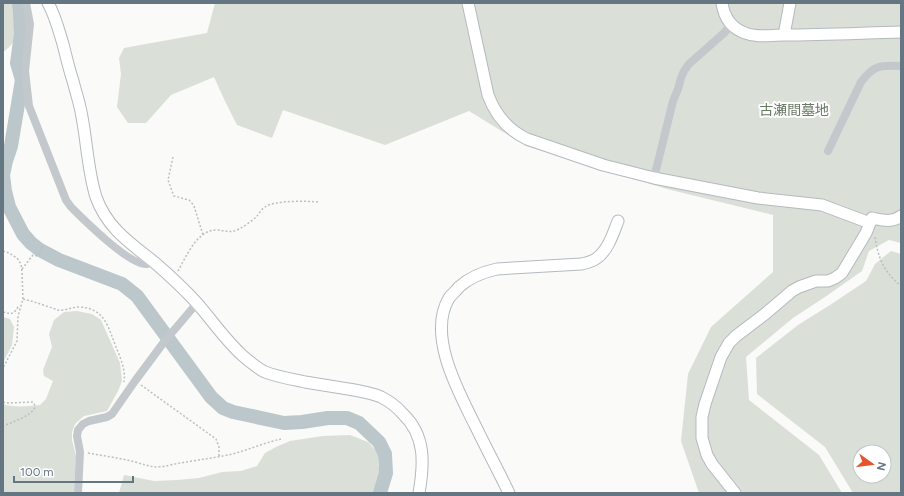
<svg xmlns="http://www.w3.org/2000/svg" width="904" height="496" font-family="Figtree,'Noto Sans JP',sans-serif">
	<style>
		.green { fill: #dadfd7; fill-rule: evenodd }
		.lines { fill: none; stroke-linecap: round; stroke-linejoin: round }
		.river { stroke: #bbc7cb; stroke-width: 14 }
		.secondary-casing { stroke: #b3babf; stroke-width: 13 }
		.path { stroke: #bbbfc2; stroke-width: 1.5; stroke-dasharray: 2 2; stroke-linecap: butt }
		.street { stroke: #c3c8cc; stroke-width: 8 }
		.secondary { stroke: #fff; stroke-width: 11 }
		.labels { text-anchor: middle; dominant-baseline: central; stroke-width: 4; stroke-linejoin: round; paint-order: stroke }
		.park-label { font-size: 14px; fill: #687a64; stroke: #fff }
	</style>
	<rect width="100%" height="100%" fill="#fafaf8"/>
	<path class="green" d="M3,3H15C20,22 22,40 3,52Z
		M215,3H901V243L889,240L869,251L862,271L825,297L793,318L746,357L749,400L819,455L842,493H699L681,441L688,374L711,327L773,272V215L667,189L526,146L469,111L385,145L283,110L272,138L237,125L224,99L214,77L171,95L146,123H128L117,107L121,74L119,58L124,48L207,33Z
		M891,251L901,254V493H853L825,447L757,394L756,358L798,325L830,305L866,281L875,264ZM860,452H884V476H860Z
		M77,311L92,314L101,320L120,363L122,381L118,391L107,411L84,416L75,424L72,432V440L76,456L74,493H3V404C13,408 29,406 40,405L46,399L53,381L44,376L43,370L52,347L49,334L54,320L64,312Z
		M3,317L10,319L14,327L12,345L3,363Z
		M350,435L368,442L378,453V466L381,471L376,493H119L124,475L154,481L177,480L199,478L222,472L241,471L257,466L265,453L276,447L290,441L323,436Z"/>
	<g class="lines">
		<path class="river" d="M19,3L20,12L21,34L17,63L22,80L11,146L6,161L3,175L5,191L9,207L23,234L31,243L40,250L59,260L122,284L137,296L211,397L223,408L233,412L284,423L302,422L328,418H347L359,423L379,442L385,454L386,473L380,493"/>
		<defs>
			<path id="secondary" d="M48,3C55,15 59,31 63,44C66,56 69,69 73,81C76,93 80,104 82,117C87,143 88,172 96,197C107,228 130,243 154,262C169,275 183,288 196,302C212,320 225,340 243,356C250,362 257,368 265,372C278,377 291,379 305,382C317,384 329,386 342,388C355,390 370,392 381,397C389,401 397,407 403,414C426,436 424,464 419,493
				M468,3L488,95C495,114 508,130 527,139L603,165L654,178L758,198L822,205L870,223
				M722,3C724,17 731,28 745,33C757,38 771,35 784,35C823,35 862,33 901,32
				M784,35L790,3
				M509,493C498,470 486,448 475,425C458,391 427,335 449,298C452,294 456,291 459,287C470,277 483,272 497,269L581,264C587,263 592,262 597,258C608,250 613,234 618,221
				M735,493L712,464L707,455L702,438V417L705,404L721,357L729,343L736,336L765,314L792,291L799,287L816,281H828L835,278L842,273L866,233L872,218C882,220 892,223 901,216"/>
		</defs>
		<use href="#secondary" class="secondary-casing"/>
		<path class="path" d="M173,157L168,180L173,194L174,196L189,200L191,202L194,206L203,235
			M875,237C878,258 884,272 901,286
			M3,251L9,253L17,258L21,264L22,272L23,299L18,316L17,341L3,368
			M22,269L33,255L38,256L43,245
			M178,271C186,257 197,230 216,230C225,230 230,234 239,229C245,226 252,221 257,216C259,214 261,209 265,207C274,200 307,201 319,202
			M23,299C31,301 38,303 46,306C50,307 54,309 58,310C65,311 72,307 79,307C105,308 108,327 116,347C120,357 126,370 124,382
			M3,312C12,314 13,315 18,307H20
			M141,385L216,439L219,447V456
			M3,402L8,403L32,402L34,403L35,407C32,416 12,422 3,426
			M88,453C104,456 120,458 135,462C150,466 154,469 170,465C189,461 208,459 228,455C246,451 263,443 281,439"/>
		<path class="street" d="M26,3L30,24L25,71L29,106L66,200L71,207C84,220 130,266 147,264C149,264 151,262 153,262
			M828,151L861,82C874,65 880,65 901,66
			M654,178L673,101L678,89L681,78L684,71L689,64L724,33L731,25
			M78,493L80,452L77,436L78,430L83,424L89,421L107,417L112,414L135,381L164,342L197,303"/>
		<use href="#secondary" class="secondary"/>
	</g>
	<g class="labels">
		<g class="park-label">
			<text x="794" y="110">古瀬間墓地</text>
		</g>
	</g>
	<rect width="904" height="496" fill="none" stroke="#657683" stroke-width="8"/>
	<g transform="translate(872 464) rotate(104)"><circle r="19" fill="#ffffff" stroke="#c1c8cd"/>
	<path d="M0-3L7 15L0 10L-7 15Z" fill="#e4572e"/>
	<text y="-6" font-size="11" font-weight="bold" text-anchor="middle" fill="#657683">N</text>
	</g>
	<path d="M14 476v6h119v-6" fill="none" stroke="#657683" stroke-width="2"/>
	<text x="20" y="476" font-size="12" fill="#657683" stroke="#ffffff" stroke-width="3" paint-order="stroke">100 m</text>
</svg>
